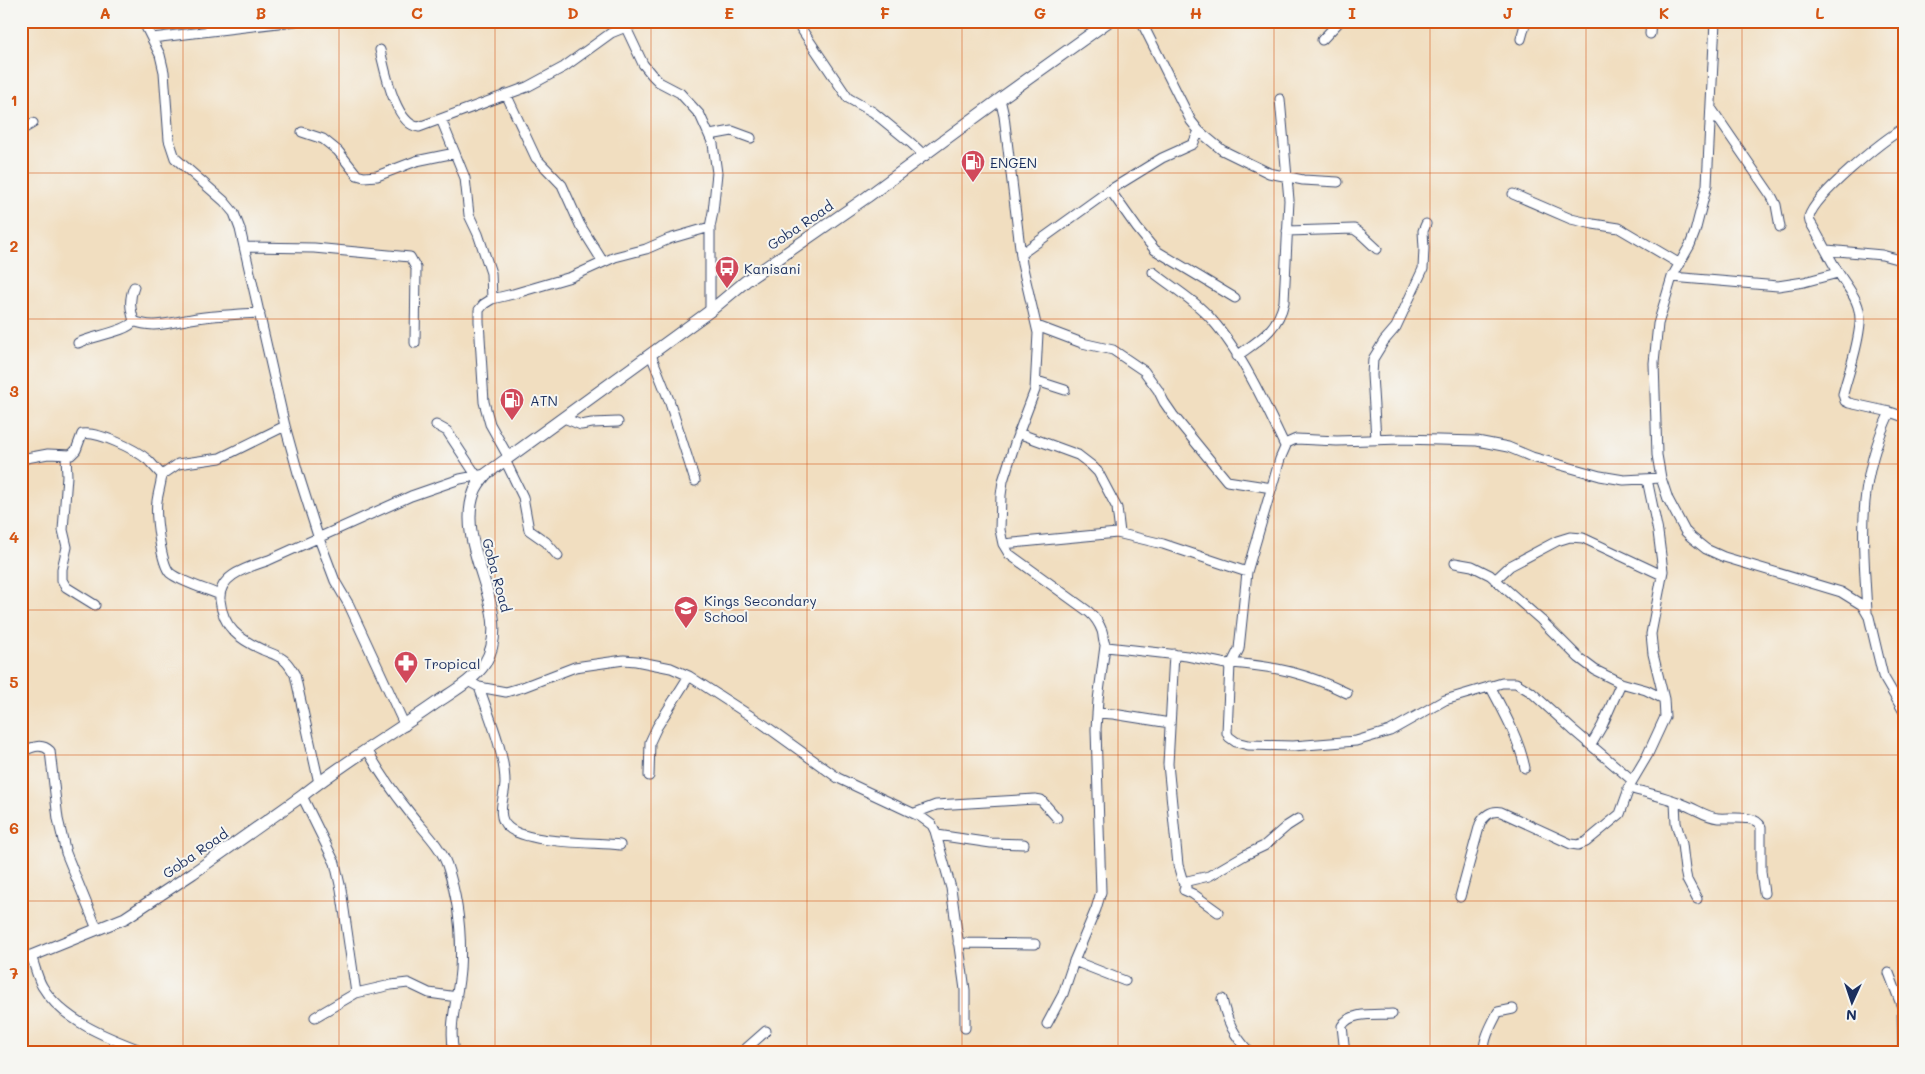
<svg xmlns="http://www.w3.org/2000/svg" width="1925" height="1074" font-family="Mali,sans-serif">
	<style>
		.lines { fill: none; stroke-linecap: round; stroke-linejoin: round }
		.minor-casing { stroke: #3b496d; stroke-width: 11 }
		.major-casing { stroke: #3b496d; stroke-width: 13 }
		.minor { stroke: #fff; stroke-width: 9 }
		.major { stroke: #fff; stroke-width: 11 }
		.grid { fill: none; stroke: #d45514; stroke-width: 1; stroke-opacity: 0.55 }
		.labels { text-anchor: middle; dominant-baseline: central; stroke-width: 4; stroke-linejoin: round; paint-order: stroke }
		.poi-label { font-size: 14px; fill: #1b2f5e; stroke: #f6f6f2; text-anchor: start }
		.street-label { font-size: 14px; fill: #1b2f5e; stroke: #f6f6f2 }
		.neatline { fill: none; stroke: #d45514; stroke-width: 2 }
		.grid-label { font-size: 16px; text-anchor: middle; font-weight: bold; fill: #d45514 }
	</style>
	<rect width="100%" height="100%" fill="#f6f6f2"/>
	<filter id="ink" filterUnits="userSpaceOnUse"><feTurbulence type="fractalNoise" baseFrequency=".02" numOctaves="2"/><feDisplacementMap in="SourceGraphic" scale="10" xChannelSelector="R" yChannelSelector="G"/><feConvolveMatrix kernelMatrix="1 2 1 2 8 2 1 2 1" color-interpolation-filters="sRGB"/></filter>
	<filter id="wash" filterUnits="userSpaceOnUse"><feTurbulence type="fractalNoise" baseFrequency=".0096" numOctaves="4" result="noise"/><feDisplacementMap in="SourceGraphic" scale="20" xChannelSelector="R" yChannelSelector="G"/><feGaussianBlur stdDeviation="1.12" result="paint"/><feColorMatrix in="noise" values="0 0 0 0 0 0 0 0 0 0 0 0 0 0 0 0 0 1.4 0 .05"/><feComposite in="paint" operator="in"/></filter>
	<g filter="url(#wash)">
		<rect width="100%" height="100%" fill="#f1dec0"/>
	</g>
	<g filter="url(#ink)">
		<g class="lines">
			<defs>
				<path id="minor" d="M143,21L160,55L164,72L169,140L175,158L224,201L234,213L240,229L285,426L298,473L318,536L335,581L349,605L405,726
					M613,21L627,30L643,64L652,75L659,82L680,93L700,115L713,144L717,173L713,212L710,227V311
					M796,21L848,98L873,112L911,143L925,156
					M1141,21L1191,121L1199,131L1222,150L1269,173L1303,180L1338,182
					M1715,21L1707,185L1695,232L1690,245L1672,277L1658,324L1654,363L1657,455L1661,478L1668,499L1685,531L1691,537L1706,549L1724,557L1841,592L1862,605L1869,617L1883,676L1904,712
					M1650,34L1651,21
					M152,38L295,21
					M1521,39L1526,21
					M1322,40L1340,21
					M380,50C385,70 395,125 419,127L527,87L564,67L611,33L641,21
					M506,94L536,158L562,185L580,225L603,262
					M1000,99L1004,116L1022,264L1038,333L1035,390L1016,440L1003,481L1001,495L1000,530L1003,544L1009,554L1089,612C1095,617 1099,623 1102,631C1104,637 1102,642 1107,647L1187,656L1226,664L1232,663L1239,649L1247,572L1280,459L1287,443L1296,439L1337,441L1401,439L1477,441L1508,447L1532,457L1600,476L1624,480L1661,478
					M1711,108L1772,197L1776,205L1780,227
					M441,119L465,178L469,215L478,234L491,273L492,299
					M21,130L33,123
					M302,132L323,139L338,151L357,175L364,177L377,176L416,161L455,153
					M710,135L732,131L751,138
					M1110,190L1137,228L1155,250L1235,298
					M1513,194L1571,219L1593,224L1619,228L1680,264
					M1287,231L1354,229L1361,234L1377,249
					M245,247L314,248L410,257L416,268L415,343
					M1827,250L1882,255L1904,261
					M1021,254L1110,190L1162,158L1193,144L1199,131
					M1153,272C1172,287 1196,301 1212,320C1241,352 1266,406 1285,446
					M1672,277L1778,286L1804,282L1838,273
					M134,287C129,299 130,308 134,321C154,330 176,321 197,318C218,315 239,314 260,313
					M1037,326L1082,343L1113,350L1144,371L1158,390L1164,402L1173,415L1227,481L1272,488
					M78,343C92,336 127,332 134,321
					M651,355L669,400L695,481
					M1237,356C1259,340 1278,330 1284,302L1289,200L1280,99
					M1037,381L1065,390
					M1890,412L1904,417
					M564,418L581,425L592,423L618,422
					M436,425L447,431L476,475
					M1018,433L1078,455L1091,465L1098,472L1117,508L1120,533
					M1376,439L1372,375L1373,359L1384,341L1396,327L1423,269L1424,248L1423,231L1426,224
					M66,455L67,476L63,530L67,547L62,569V580L66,587L95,605
					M509,458L490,424L484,402L479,321V310L484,304L492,299L513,294L571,277L615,257L646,249L669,239L710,227
					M21,459L48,454L71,455L76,450L82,434C98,431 135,449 148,460C153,465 157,470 162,475
					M505,460L523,497L529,530L546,542L558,556
					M1003,544L1117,533L1163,544L1247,572
					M1455,563L1472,566L1490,575L1541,620L1579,658L1595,670L1621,683L1646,690L1664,699
					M1495,580L1510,566L1557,541L1570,537L1583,538L1662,575
					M220,595C206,589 181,582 170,573C161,564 155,515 157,501C158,493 161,484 162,475L178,464L220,458L285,426
					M1867,612C1863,537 1856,484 1890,412L1849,403L1845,401L1843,394C1849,371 1858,348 1860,323C1861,301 1849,290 1838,272C1828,256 1820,238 1810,222L1809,217C1815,195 1883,140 1904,128
					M1174,654L1168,764L1178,865L1183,882L1186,887L1184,890L1193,894L1218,912
					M1232,663C1278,667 1306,673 1347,693
					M1230,664L1227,733L1229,737L1236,742L1248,745L1293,746L1356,741L1390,731L1445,700L1502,683H1516L1531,692L1573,730L1632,780
					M468,681L479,687L506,692L523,687L575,667L624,660L636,661L671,668L689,676L763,724L838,778L921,817L932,825L935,831L951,888L965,990V1028
					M1490,686C1504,712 1519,739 1525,768
					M479,687C489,716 505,753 505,783C505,797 495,816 508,827C527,844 593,842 620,845
					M1097,713L1113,714L1170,723
					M1591,745L1602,726L1621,683
					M368,751C380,774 394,793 410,813C423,830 440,845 447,865C458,898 462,936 460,970C458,998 448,1025 454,1053
					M21,752C31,748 41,742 50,751L58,819L66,853L97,929
					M649,776L650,742L657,727L689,676
					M319,783L295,675C292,670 289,664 284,660C278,655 270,653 263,650C239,639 223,628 220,600C218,574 250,567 269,560L411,496L460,479L486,474
					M1628,788C1647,793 1667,797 1685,805C1696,809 1706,817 1718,818C1730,819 1756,814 1761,827V872L1764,893
					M302,796L335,863L341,889L356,993
					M1675,802L1676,823L1682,844L1685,870L1687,880L1697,899
					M915,813L936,805L1035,799L1041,800L1057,818
					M937,835L991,843L1024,844
					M1183,882L1209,876L1245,855L1264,846L1287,826L1298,819
					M1460,897L1480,824C1484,816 1491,810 1501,812L1571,844L1578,845L1586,842L1620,814L1631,783L1647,756L1665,717L1664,699L1653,654L1651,634L1663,571L1658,532L1647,479
					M958,943L1035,944
					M31,956C35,966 37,977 42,986C63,1022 111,1039 148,1053
					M1074,961L1125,981
					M1889,973L1902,1007L1903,1053
					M1222,999C1227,1022 1234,1035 1250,1053
					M315,1017L356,993L391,985L408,983L429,993L457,997
					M1047,1024L1063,994L1074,961L1096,909L1101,892L1096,729L1098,700L1105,646
					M741,1053L766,1031
					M1345,1053L1342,1026C1350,1011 1377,1015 1392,1014
					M1484,1053C1483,1039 1492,1024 1498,1012L1513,1009"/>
				<path id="major" d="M21,958L31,956L125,918L193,873L302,796C344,762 394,733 439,701C454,691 475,679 485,663C516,611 454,549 474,493C476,486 481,480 486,474L710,311L746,281L867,197L1000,99L1109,21"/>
			</defs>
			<use href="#minor" class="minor-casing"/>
			<use href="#major" class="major-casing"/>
			<use href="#minor" class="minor"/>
			<use href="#major" class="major"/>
		</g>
	</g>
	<path class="grid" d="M183,21V1053M339,21V1053M495,21V1053M651,21V1053M807,21V1053M962,21V1053M1118,21V1053M1274,21V1053M1430,21V1053M1586,21V1053M1742,21V1053M21,173H1904M21,319H1904M21,464H1904M21,610H1904M21,755H1904M21,901H1904"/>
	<defs>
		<symbol id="fuel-pin" viewBox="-11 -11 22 30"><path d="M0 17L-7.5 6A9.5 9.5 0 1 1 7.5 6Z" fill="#d1495b" stroke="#f6f6f2"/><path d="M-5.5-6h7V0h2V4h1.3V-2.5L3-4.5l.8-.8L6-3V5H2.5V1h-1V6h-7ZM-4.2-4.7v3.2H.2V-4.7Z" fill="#fff"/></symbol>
		<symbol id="bus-pin" viewBox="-11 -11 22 30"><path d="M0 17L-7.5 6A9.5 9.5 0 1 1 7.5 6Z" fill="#d1495b" stroke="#f6f6f2"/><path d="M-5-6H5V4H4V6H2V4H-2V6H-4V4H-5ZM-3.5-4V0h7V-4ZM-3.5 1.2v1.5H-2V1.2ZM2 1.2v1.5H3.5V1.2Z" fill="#fff"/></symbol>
		<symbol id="school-pin" viewBox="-11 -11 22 30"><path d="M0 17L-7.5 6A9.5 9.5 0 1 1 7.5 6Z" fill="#d1495b" stroke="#f6f6f2"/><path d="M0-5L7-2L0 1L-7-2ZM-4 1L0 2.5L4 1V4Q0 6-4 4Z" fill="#fff"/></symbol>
		<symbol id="pharmacy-pin" viewBox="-11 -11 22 30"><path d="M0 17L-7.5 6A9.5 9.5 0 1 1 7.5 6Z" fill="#d1495b" stroke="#f6f6f2"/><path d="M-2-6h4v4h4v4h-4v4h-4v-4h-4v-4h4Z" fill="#fff"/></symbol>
	</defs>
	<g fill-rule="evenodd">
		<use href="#fuel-pin" x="959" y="148" width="28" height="38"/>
		<use href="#bus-pin" x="713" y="254" width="28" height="38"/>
		<use href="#fuel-pin" x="498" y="386" width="28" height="38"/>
		<use href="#school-pin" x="672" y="594" width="28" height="38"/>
		<use href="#pharmacy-pin" x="392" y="649" width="28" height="38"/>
	</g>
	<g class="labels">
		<g class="poi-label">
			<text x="990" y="162">ENGEN</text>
			<text x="744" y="268">Kanisani</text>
			<text x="530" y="400">ATN</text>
			<text x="704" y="600">Kings Secondary<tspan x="704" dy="16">School</tspan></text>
			<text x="424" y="663">Tropical</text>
		</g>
		<g class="street-label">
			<text transform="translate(800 225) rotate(-34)">Goba Road</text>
			<text transform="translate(497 575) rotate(75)">Goba Road</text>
			<text transform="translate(195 853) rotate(-35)">Goba Road</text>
		</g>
	</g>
	<rect width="1925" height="1074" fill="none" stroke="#f6f6f2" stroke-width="55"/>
	<g transform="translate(1852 1002) rotate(183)" stroke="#f6f6f2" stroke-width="4" paint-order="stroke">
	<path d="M0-4L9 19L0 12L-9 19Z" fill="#1b2f5e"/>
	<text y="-8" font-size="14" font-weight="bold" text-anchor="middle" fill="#1b2f5e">N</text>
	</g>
	<rect x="28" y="28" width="1870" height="1018" class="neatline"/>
	<g class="grid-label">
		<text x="105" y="19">A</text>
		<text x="261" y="19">B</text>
		<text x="417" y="19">C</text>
		<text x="573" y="19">D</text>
		<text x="729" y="19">E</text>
		<text x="885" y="19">F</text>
		<text x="1040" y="19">G</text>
		<text x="1196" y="19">H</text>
		<text x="1352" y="19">I</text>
		<text x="1508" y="19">J</text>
		<text x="1664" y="19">K</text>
		<text x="1820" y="19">L</text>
		<text x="14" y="106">1</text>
		<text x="14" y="252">2</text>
		<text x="14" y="397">3</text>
		<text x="14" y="543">4</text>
		<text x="14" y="688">5</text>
		<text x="14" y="834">6</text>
		<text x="14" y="979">7</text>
	</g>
</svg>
